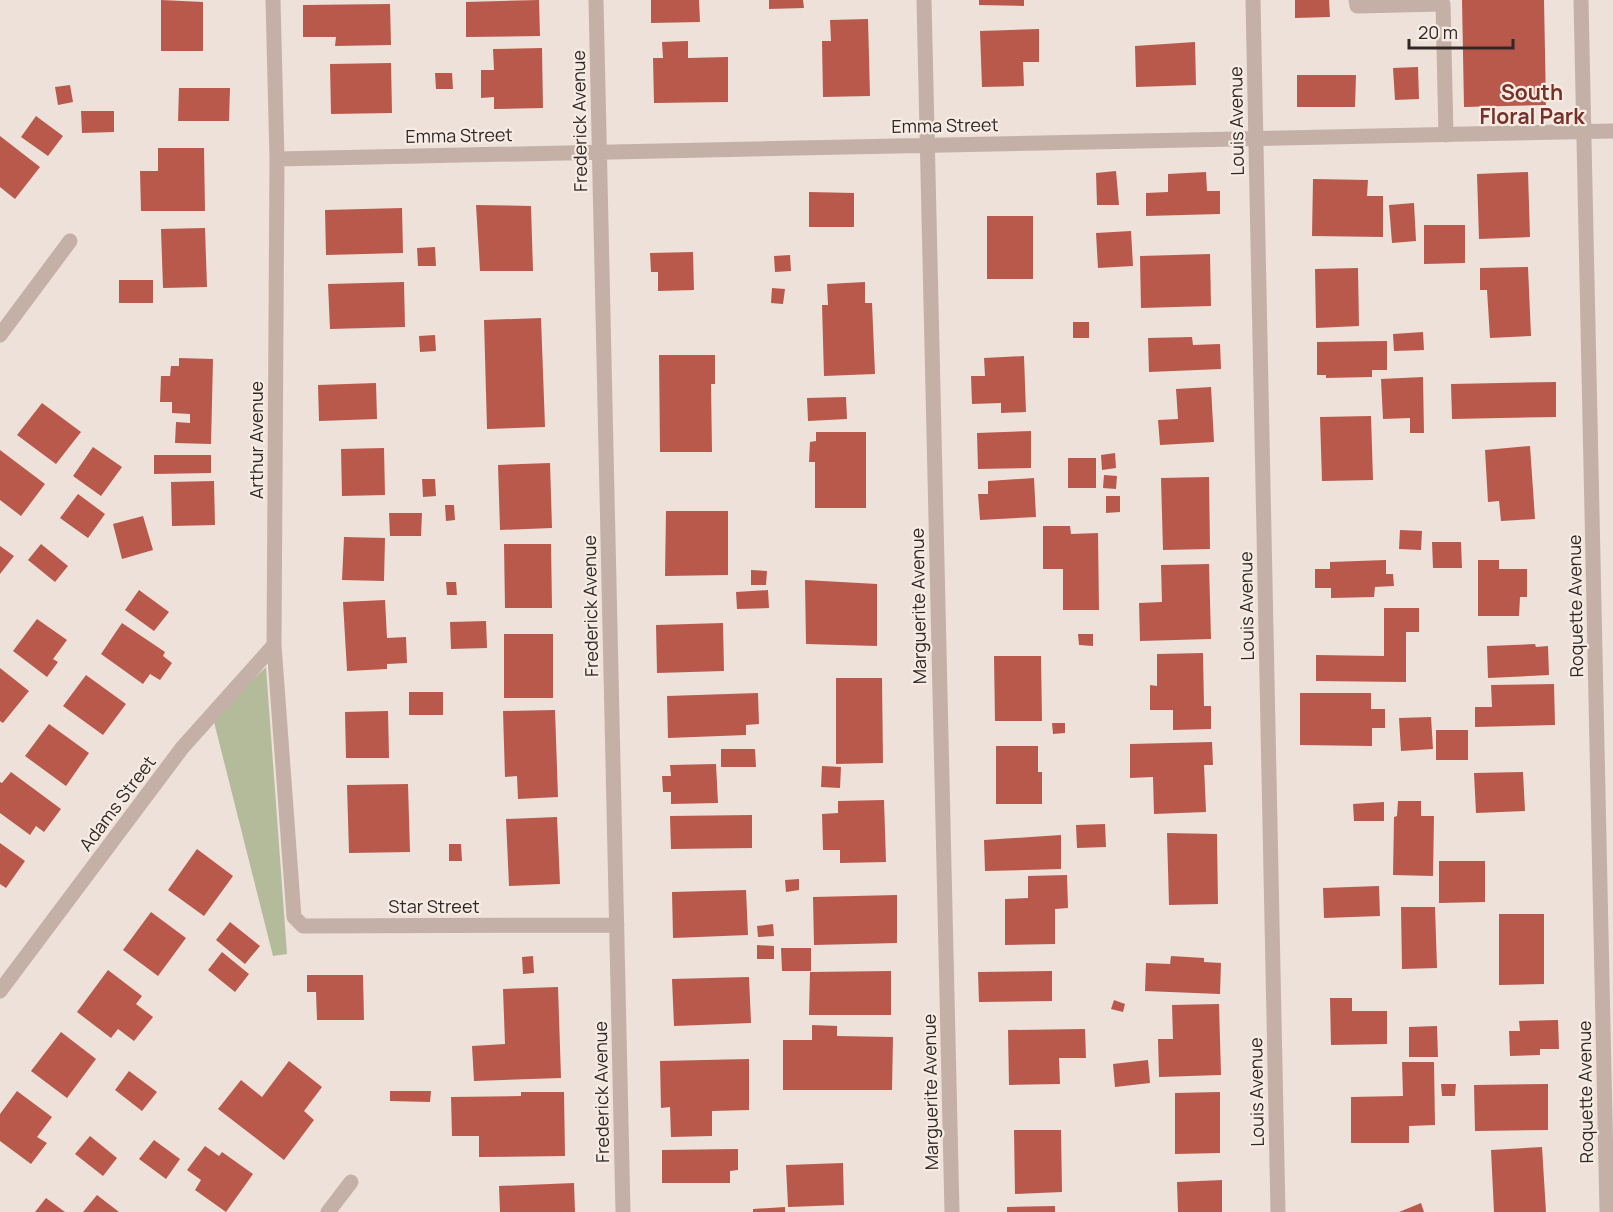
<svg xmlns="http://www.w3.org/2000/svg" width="1613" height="1212" font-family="Manrope,sans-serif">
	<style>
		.green { fill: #b4bb9b }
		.building { fill: #b8594c }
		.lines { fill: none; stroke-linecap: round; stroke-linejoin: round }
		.lane { stroke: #c4b0a6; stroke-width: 15 }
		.street { stroke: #c4b0a6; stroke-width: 15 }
		.labels { text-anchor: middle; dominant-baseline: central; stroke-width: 4.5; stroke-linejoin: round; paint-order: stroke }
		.street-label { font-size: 18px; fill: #312826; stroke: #f6ece4 }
		.quarter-label { font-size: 21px; font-weight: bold; fill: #773128; stroke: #f6ece4 }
	</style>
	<rect width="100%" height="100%" fill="#eee1d9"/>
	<path class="green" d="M266,667L287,954L273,956L213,718Z"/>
	<path class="building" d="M161,0L203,2V51H161Z
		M539,0L540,36L466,37V2Z
		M651,0H699L700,22L651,23Z
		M769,0H803L804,8L769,9Z
		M979,0H1024V6L979,5Z
		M1295,0H1329L1330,17L1295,18Z
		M1462,0H1544L1546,105L1464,107Z
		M390,4L391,45L335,46L336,37H303V5Z
		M868,19L870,96L823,97L822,41H831L830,20Z
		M1039,29V62H1023L1024,86L982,87L980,31Z
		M688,41V58L728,57V102L654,103L653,58H663L662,42Z
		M1195,42L1196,85L1136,87L1135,46Z
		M542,48L543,108L494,109V97L481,98V70H494L493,49Z
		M391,63L392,113L331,114L330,64Z
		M1418,67L1419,99L1395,100L1393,68Z
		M435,73H452L453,89H436Z
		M1297,75H1356L1355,107H1297Z
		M70,85L73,102L58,105L55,87Z
		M179,88H230L229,121H178Z
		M81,111H114V132L82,133Z
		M36,116L63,136L48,156L21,137Z
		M0,136L40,167L15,199L0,187Z
		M158,148H204L205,211H141L140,171H158Z
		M1116,171L1119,205H1097L1096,173Z
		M1206,172L1207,191H1220V214L1146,216V193L1168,192V174Z
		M1528,172L1530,237L1479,239L1477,174Z
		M1313,179L1368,180L1367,196H1383V237L1312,236Z
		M809,192L854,193V227H809Z
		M1414,203L1416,241L1392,243L1389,205Z
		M476,205L531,206L533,271H480Z
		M402,208L403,253L326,255L325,210Z
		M987,216H1033V279H987Z
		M1424,225H1465V263L1424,264Z
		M205,228L207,287L163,288L161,229Z
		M1131,231L1133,266L1098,268L1096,233Z
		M435,247L436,266H418L417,248Z
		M693,252L694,290L658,291V272H651L650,253Z
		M1210,254L1211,306L1141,308L1140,256Z
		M790,255L791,271L775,272L774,256Z
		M1528,267L1531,336L1490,338L1487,290H1480V268Z
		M1358,268L1359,326L1316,328L1315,269Z
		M119,280H153V303H119Z
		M404,282L405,327L330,329L328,284Z
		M865,282V303H872L875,374L824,376L822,305H828L827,284Z
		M772,288L785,289L783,304L771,303Z
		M541,318L545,427L487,429L484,320Z
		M1073,322H1089V338H1073Z
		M1423,332L1424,350L1394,351L1393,334Z
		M435,335L436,351L420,352L419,336Z
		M1192,337L1193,345L1220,344L1221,369L1149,372L1148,338Z
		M1387,341V370H1372V377L1326,378V375H1317V342Z
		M659,355H715V384H711L712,452H660Z
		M1024,356L1026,412L1001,413V403L972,404L971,376H985L984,358Z
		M179,358L213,359L211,444L175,443L176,422L190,423V414L172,413V402H160L161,376H170L171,366H179Z
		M1423,377L1424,433H1410V418L1383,419L1381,379Z
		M1556,382V417L1452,419L1451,384Z
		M376,383L377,419L319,421L318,385Z
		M1211,387L1214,442L1160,445L1158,420L1178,419L1176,389Z
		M846,397L847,419L808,421L807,398Z
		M42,403L81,432L56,464L17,435Z
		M1371,416L1373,480L1322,481L1320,417Z
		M1031,431V468L978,469L977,433Z
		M816,432H866V508H815V462H809L810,442L816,441Z
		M1530,446L1535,519L1501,521L1499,501L1488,502L1485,450Z
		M93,447L122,467L101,496L73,476Z
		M384,448L385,495L342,496L341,449Z
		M0,450L45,484L21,516L0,500Z
		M1115,453L1116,468L1102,470L1101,455Z
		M154,455H211V473L154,474Z
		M1068,458H1096V488H1068Z
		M550,463L552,528L500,530L498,465Z
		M1104,475L1117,476L1116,489L1103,488Z
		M1209,477L1210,549L1163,550L1161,478Z
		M1034,478L1036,517L980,520L978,494H988V481Z
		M422,479H435L436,496L423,497Z
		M214,481L215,525L172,526L171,482Z
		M78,494L105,514L88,538L60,518Z
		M1106,496H1120V512L1106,513Z
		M445,505H454L455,520L446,521Z
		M666,511H728V575L665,576Z
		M389,513H422L421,536H390Z
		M143,516L153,550L122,559L113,524Z
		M1043,526H1070L1071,534L1098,533L1099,610H1063V569H1043Z
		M1400,530L1422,531L1421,550L1399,549Z
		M344,537L385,538L384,581L342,580Z
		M1432,542H1461L1462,568H1433Z
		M41,544L68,566L55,582L28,560Z
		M504,544H551L552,608H505Z
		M0,546L14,556L0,574Z
		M1386,560V574H1393L1394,586L1375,587L1374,597L1331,598V588H1315V569H1330V562Z
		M1478,560H1499V569H1527V597H1520L1519,616H1478Z
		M1209,564L1211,639L1140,641L1139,603L1162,602L1161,565Z
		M751,570L767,571L766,585H751Z
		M805,580L877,584V646L806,644Z
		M446,582H456L457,595H447Z
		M139,590L169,612L154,631L125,610Z
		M768,590L769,608L737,609L736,592Z
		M385,600L387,638L406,637L407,663L387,664V669L347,671L343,602Z
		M1384,608H1419V632H1406V682L1316,681V655L1384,656Z
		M37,619L67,640L53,659L58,662L47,677L13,651Z
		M486,621L487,648L451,649L450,622Z
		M122,623L165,652L163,656L172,663L160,680L150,674L143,684L101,654Z
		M723,623L724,671L657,673L656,625Z
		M504,634H553V698H504Z
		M1078,634H1093V646L1079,645Z
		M1535,644L1536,647L1548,646L1549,675L1488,678L1487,646Z
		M1203,653L1204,706H1211V729L1173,730V710H1150V685L1157,686V654Z
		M994,656H1041L1042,721H995Z
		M0,668L29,691L3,723L0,721Z
		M86,675L126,704L103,735L63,706Z
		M836,678H882L883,763L836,764Z
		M1554,684L1555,725L1475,727V707H1492L1491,685Z
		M409,692H443V715H409Z
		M758,693L759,724L746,725V735L668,738L667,696Z
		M1300,693H1371V709H1385V728H1372V746L1300,745Z
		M555,710L558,797L518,799L517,776L505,777L503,711Z
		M388,711L389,758H346L345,712Z
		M1431,717L1433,749L1401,751L1399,718Z
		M1052,723H1065V733L1053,734Z
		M49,724L89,753L66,786L25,756Z
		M1436,730H1468V760H1436Z
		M1212,742L1213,765H1204L1206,812L1154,814L1153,777L1130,778V744Z
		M996,746H1038V772H1042V804H996Z
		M721,749H755L756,767H721Z
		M716,764L718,803L671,804V792H663L662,776H671L670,765Z
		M822,766L841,767L840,788L821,787Z
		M11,772L61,809L44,832L36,826L30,835L0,813V782L2,783Z
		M1523,772L1525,811L1476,813L1474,773Z
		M408,784L410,852L349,853L347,785Z
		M884,800L886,862L840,863V850H823L822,814L838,813V801Z
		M1398,801H1421V816H1434L1433,876L1393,875L1394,817L1397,816Z
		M1384,802V821H1354L1353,804Z
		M752,815V848L671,849L670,816Z
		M557,817L560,884L509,886L506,819Z
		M1105,824L1106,847L1077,848L1076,825Z
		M1167,833L1217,834L1218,904L1169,905Z
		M1061,835V869L985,871L984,840Z
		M0,843L25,861L6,888L0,884Z
		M449,844H461L462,861H449Z
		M197,849L233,876L204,916L168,890Z
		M1439,861H1485V902L1439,903Z
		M1067,875L1068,908L1055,909V944L1005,945V899L1028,898V876Z
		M799,879V890L786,892L785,880Z
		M1379,886L1380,916L1324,918L1323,888Z
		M746,890L748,935L673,938L672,892Z
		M897,895V943L814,945L813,897Z
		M1401,907H1435L1437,968L1402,969Z
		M151,912L186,938L158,976L123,950Z
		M1499,914H1544V984L1499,985Z
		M230,922L260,946L245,964L216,940Z
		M773,924L774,936L758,937L757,926Z
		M757,945L774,946V959H757Z
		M781,948H811V971H782Z
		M222,952L249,974L235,992L208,970Z
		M533,956L534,973L523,974L522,957Z
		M1171,956L1204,958V962L1221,963L1220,994L1145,991L1146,963L1170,964Z
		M108,970L142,996L136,1004L153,1017L134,1041L118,1029L111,1038L77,1012Z
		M891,971V1015H809L810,972Z
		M1052,971V1001L979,1002L978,972Z
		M307,975H363L364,1020H317L316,992H307Z
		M749,977L751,1023L674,1026L672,979Z
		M558,987L561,1078L474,1081L472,1046L505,1044L503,989Z
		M1330,998H1352V1011H1387V1044L1331,1045Z
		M1114,1000L1125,1004L1123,1012L1111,1009Z
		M1219,1004L1221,1075L1159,1077L1158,1039H1173L1172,1005Z
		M1558,1020L1559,1049H1540V1055L1510,1056L1509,1031H1520L1519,1021Z
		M812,1025L837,1026V1036L893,1037L892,1090H783V1040H812Z
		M1437,1026L1438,1057H1409V1027Z
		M1085,1029L1086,1058H1059L1060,1084L1009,1085L1008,1030Z
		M61,1032L96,1059L67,1098L31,1071Z
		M749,1059V1110L712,1111V1136L671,1137L670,1107L661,1108L660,1061Z
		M1148,1060L1150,1083L1115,1087L1113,1064Z
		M289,1061L322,1087L304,1111L314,1120L284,1160L218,1109L241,1080L262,1097Z
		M1402,1062H1434L1435,1125L1409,1126V1143H1351V1097L1403,1096Z
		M129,1071L157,1092L142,1111L115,1090Z
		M1441,1084H1456L1455,1096H1442Z
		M1548,1084V1130L1475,1131L1474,1085Z
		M17,1091L52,1117L37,1137L47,1143L31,1164L0,1141V1114Z
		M390,1091H431L430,1102L390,1101Z
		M521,1092H564L565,1156L479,1157V1136H452L451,1097L521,1096Z
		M1220,1092V1153L1175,1154V1093Z
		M1014,1130H1061L1062,1192L1015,1194Z
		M90,1136L117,1158L103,1176L75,1154Z
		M154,1140L180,1159L166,1179L139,1159Z
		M205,1146L219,1156L222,1152L253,1174L226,1212L195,1190L201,1180L187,1170Z
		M1542,1147L1546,1212H1494L1491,1150Z
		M738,1149V1170L730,1171V1183H662V1150Z
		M843,1163L844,1205L788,1207L786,1165Z
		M1222,1180V1212H1178L1177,1182Z
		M574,1183L575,1212H500L499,1186Z
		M97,1195L119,1212H83Z
		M46,1198L65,1212H35Z
		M1421,1203L1424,1212H1399Z
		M1055,1206V1212H1007V1207Z
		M785,1207V1212H753V1209Z"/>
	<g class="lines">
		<path class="lane" d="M1356,0L1357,6L1443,4L1446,135"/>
		<path class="street" d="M273,0L277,159L274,645L294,917L303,926L617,925
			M596,0L623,1212
			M924,0L952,1212
			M1253,0L1278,1212
			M1581,0L1607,1212
			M277,159L1613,131
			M0,335L70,241
			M0,991L182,748L274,645
			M328,1212L351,1182"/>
	</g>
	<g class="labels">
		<g class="street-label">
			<text transform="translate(579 121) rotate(-91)">Frederick Avenue</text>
			<text transform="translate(1236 121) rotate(-91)">Louis Avenue</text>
			<text transform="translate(945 125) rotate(-1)">Emma Street</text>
			<text transform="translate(459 135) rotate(-1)">Emma Street</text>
			<text transform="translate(256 440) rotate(-90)">Arthur Avenue</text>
			<text transform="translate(590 606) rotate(-91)">Frederick Avenue</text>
			<text transform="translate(918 606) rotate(-91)">Marguerite Avenue</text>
			<text transform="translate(1246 606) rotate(-91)">Louis Avenue</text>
			<text transform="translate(1575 606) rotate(-91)">Roquette Avenue</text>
			<text transform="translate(117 803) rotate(-53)">Adams Street</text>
			<text x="434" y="906">Star Street</text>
			<text transform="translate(601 1092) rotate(-91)">Frederick Avenue</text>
			<text transform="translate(930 1092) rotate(-91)">Marguerite Avenue</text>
			<text transform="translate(1256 1092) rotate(-91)">Louis Avenue</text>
			<text transform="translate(1585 1092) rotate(-91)">Roquette Avenue</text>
		</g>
		<g class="quarter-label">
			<text x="1532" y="92">South<tspan x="1532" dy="24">Floral Park</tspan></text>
		</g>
	</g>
	<path d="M1409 39v9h104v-9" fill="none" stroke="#312826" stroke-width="3"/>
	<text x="1418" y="39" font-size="18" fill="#312826" stroke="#f6ece4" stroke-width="4.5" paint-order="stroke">20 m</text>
</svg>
